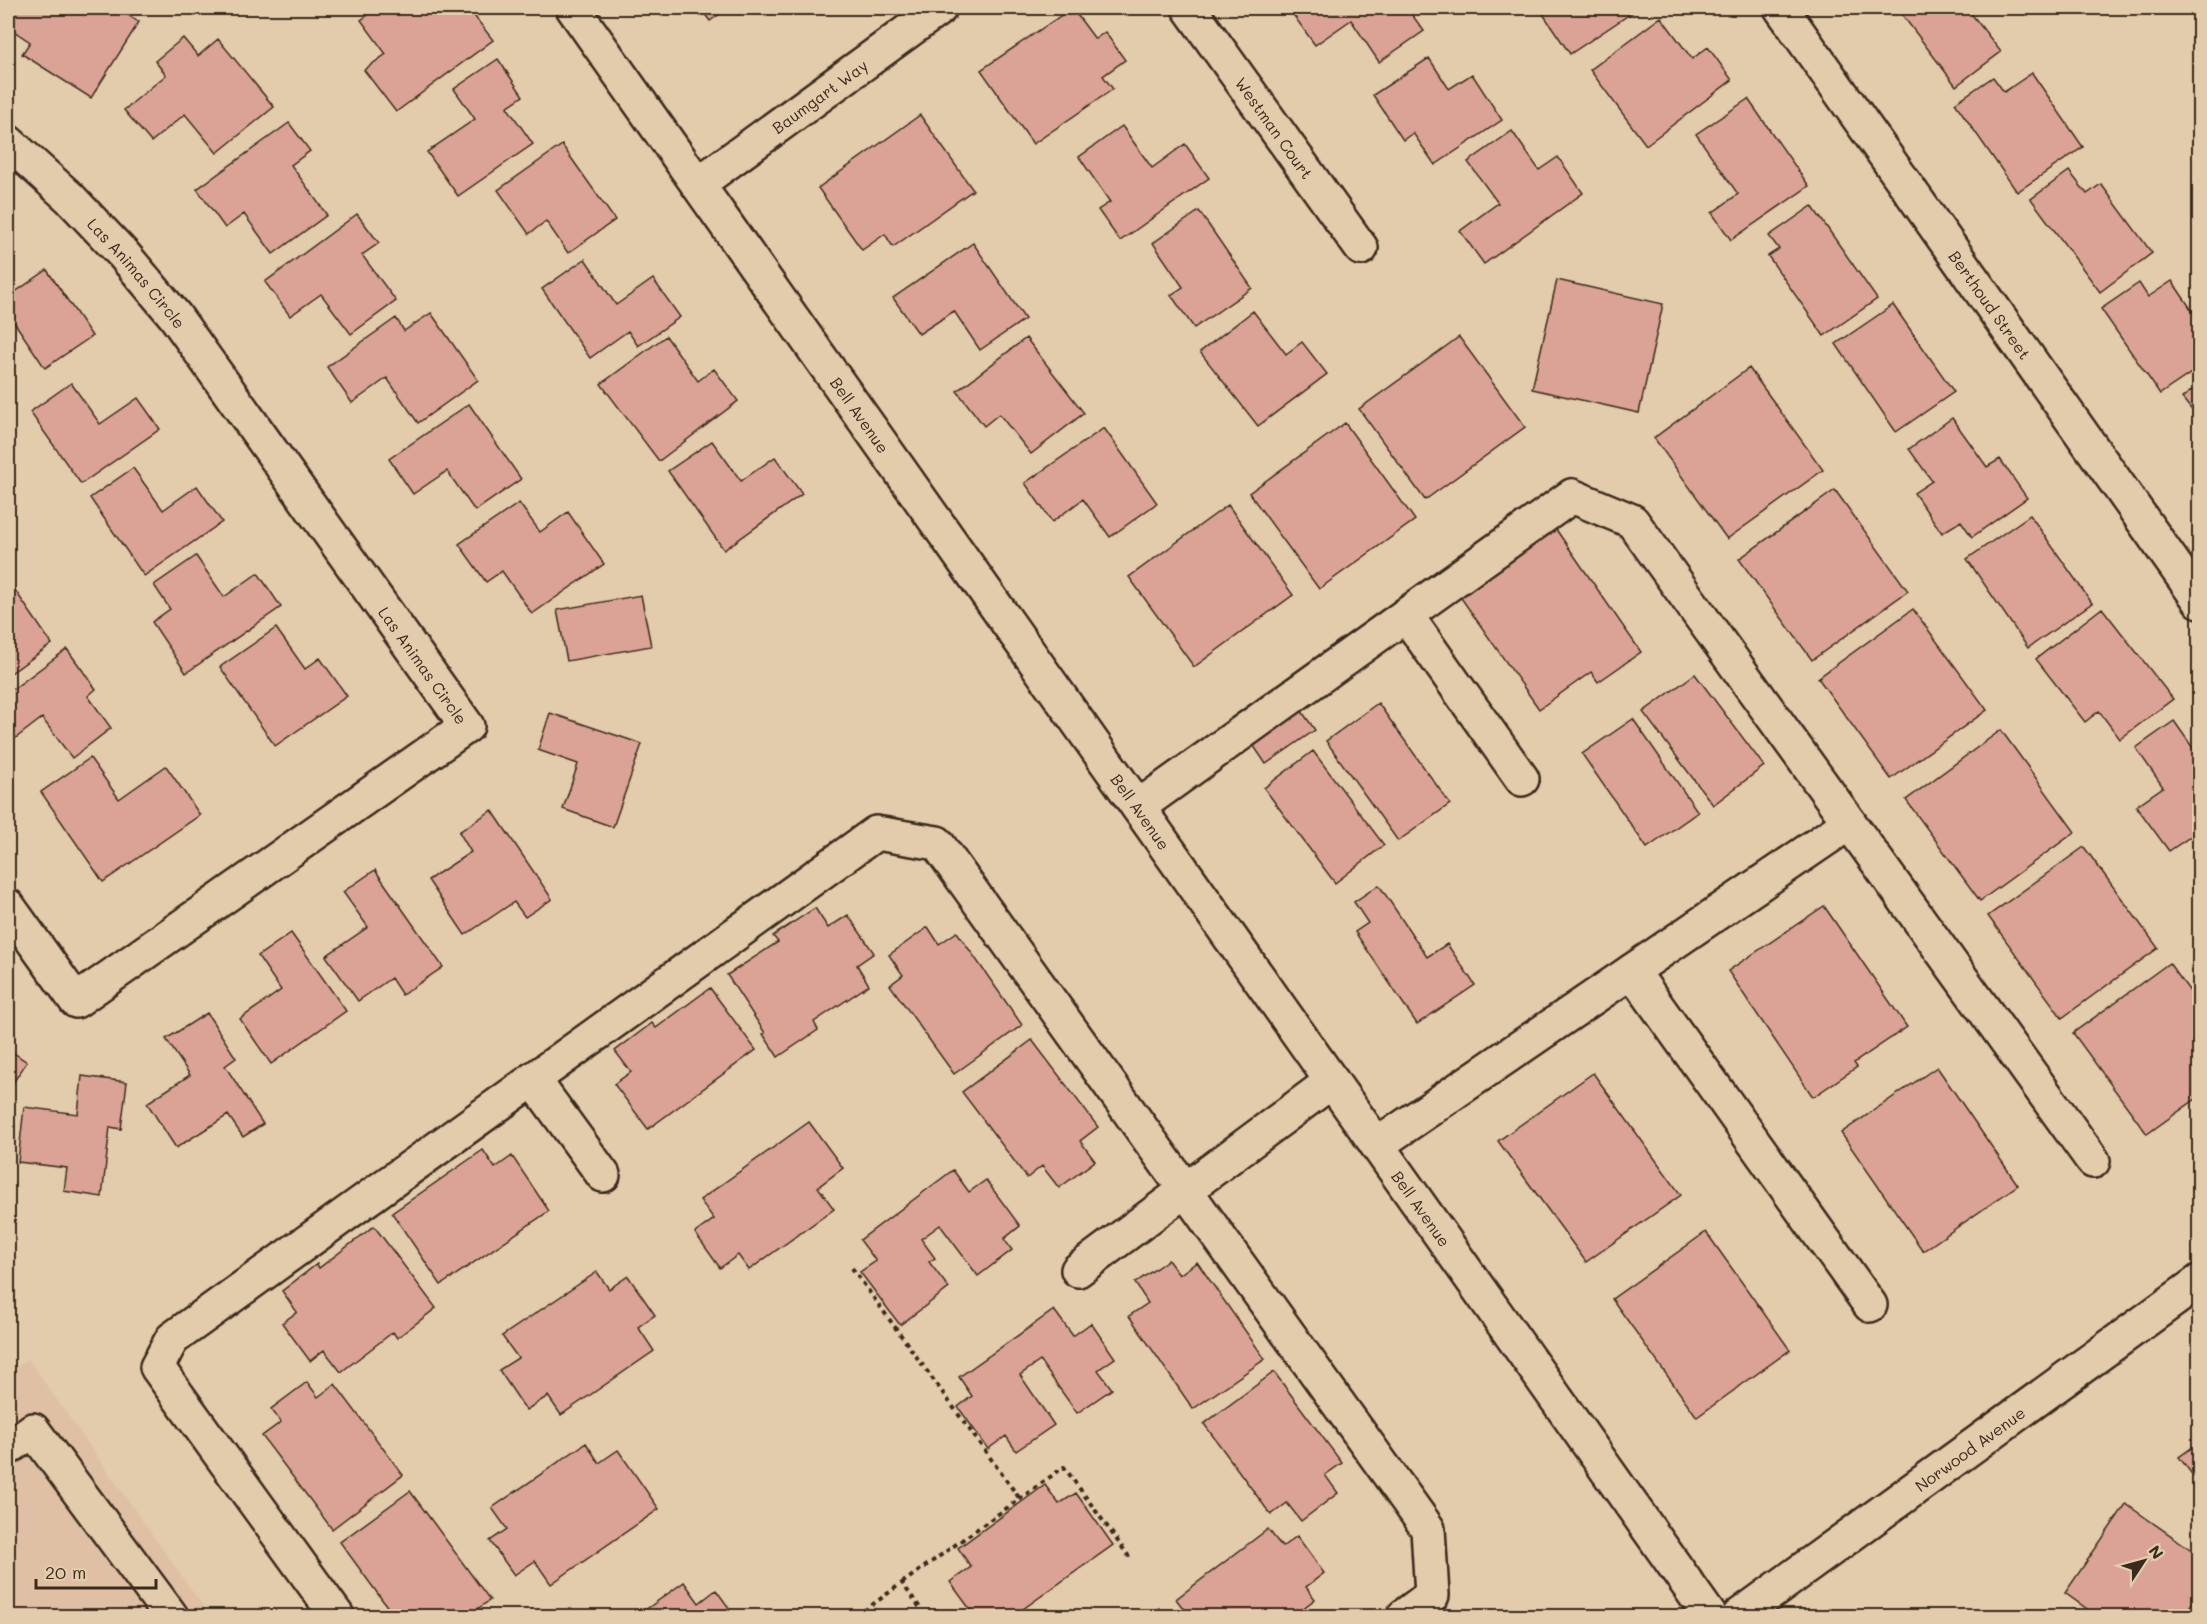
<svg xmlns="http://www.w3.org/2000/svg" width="2207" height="1624" font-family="Mali,sans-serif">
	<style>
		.built { fill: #e0c0a4 }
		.building { fill: #dba395; stroke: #3b2a1e; stroke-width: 1.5 }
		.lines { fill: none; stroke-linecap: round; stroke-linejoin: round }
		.minor-casing { stroke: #3b2a1e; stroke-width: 38 }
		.major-casing { stroke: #3b2a1e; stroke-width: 38 }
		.path { stroke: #3b2a1e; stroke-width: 4; stroke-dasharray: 4.5 4.5; stroke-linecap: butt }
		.minor { stroke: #e2ccab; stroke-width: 33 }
		.major { stroke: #e2ccab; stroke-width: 33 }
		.labels { text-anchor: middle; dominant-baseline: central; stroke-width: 4.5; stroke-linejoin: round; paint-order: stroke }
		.street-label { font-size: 16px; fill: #3b2a1e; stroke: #e2ccab }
	</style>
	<rect width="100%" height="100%" fill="#e2ccab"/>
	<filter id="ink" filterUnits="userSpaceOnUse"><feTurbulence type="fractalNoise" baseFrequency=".0167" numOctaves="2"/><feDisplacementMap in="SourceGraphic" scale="12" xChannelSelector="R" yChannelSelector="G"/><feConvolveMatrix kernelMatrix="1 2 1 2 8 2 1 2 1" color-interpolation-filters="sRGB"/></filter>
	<g filter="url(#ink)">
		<path class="built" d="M28,1359L210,1616H8V1373Z"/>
		<path class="building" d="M18,8H117L139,22L91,98L22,54L30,42L8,27Z
			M378,8H444L448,13L455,8H468L493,40L396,112L364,70L386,54L361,20Z
			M700,8H728L710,21Z
			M1072,8L1095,39L1105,32L1125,60L1103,76L1113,89L1033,144L981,70Z
			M1292,8H1407L1424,31L1379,62L1351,20L1315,45L1289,9Z
			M1539,8H1639L1570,54Z
			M1897,8H1967L2001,52L1956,86Z
			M1661,17L1692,59L1708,47L1732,80L1646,145L1590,70Z
			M183,38L198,56L218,39L274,107L217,153L185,114L151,142L124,110L166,75L155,61Z
			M1429,58L1449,89L1472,74L1502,120L1435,165L1413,133L1403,140L1373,95Z
			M498,59L523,96L507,107L533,144L458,196L427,152L475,119L454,89Z
			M2032,73L2083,147L2017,192L1955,103L1993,77L2004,92Z
			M1748,99L1809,186L1731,240L1712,213L1738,194L1696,134Z
			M920,115L973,190L893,247L885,234L862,250L818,188Z
			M289,123L310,151L291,165L327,215L273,254L244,214L225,228L197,189Z
			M1122,126L1152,168L1185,144L1209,178L1120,241L1098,210L1110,202L1079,157Z
			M1512,131L1539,170L1558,157L1583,193L1484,264L1460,231L1498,203L1468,162Z
			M562,145L615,220L568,253L546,221L529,234L498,190Z
			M2069,171L2087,194L2101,184L2152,253L2100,292L2031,199Z
			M1812,206L1877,299L1824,336L1768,256L1779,249L1769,236Z
			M1199,211L1252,288L1194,328L1171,295L1183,287L1153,243Z
			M357,214L379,243L362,255L396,301L351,334L321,294L290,316L265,282Z
			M973,243L1025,319L980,350L954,311L919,334L893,298Z
			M585,259L616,305L653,279L680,317L638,346L628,331L590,358L542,289Z
			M47,270L92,336L45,368L8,313V297Z
			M1557,280L1663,304L1639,413L1532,389Z
			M2172,281L2200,322V367L2160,394L2101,309L2139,283L2148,297Z
			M1893,305L1954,392L1896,432L1836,344Z
			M1253,311L1286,354L1302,342L1327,374L1258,426L1200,352Z
			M431,313L478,380L418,423L387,378L352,403L327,367L396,318L404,331Z
			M666,336L698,381L714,369L738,401L659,461L601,384Z
			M1459,337L1525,427L1425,500L1359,409Z
			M1026,338L1084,413L1031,454L999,414L984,426L957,391Z
			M1749,368L1823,470L1727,539L1654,438Z
			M71,383L100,424L138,398L160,429L81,484L30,412Z
			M2200,384V420L2182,398Z
			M469,404L521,479L475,511L447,471L413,494L389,459Z
			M1952,418L1987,467L2000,459L2027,498L1972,537L1961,521L1942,533L1914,493L1932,481L1909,449Z
			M1345,423L1415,520L1319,589L1249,493Z
			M1104,428L1157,503L1110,537L1083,499L1052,522L1025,483Z
			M712,441L741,481L775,457L802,494L724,550L668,471Z
			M133,468L163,510L197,486L222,522L144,576L90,498Z
			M1835,490L1908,591L1812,660L1739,559Z
			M519,503L540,532L568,512L604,564L532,614L502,571L486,582L459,544Z
			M1228,505L1293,595L1194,667L1129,577Z
			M2030,515L2092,603L2028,648L1967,559Z
			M1555,528L1641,652L1598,682L1591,672L1539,709L1459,595Z
			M196,556L224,597L258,573L281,607L186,673L152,622L170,609L154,585Z
			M8,580L52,644L8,675Z
			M641,595L651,646L567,661L557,610Z
			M2102,608L2173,699L2120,739L2099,711L2085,722L2036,659Z
			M1913,609L1987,710L1891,779L1818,678Z
			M276,628L305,669L320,658L347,696L275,746L220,667Z
			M67,649L96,689L88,696L111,728L72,758L42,718L8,744V693Z
			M1695,674L1764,766L1713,805L1643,712Z
			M1296,703L1315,730L1266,764L1247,736Z
			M1378,703L1450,804L1398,841L1326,741Z
			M550,713L642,744L613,827L563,809L578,764L538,750Z
			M1633,719L1698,812L1647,848L1582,754Z
			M2174,721L2200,758V830L2169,851L2136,806L2163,787L2136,748Z
			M2001,730L2075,832L1980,901L1906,800Z
			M1313,751L1384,845L1335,883L1264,788Z
			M90,758L119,799L166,766L200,815L103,882L41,792Z
			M492,810L552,899L525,917L514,902L465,935L428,880L471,852L459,832Z
			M2084,847L2158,948L2062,1018L1988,916Z
			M375,870L443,967L402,995L391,978L358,1001L326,956L368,927L343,892Z
			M1379,885L1427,957L1447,944L1475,985L1417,1024L1355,932L1368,923L1354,902Z
			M1824,906L1907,1027L1854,1063L1857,1067L1813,1097L1728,971Z
			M815,908L828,928L848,915L874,953L857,965L869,985L814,1022L818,1030L778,1057L763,1034L765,1033L727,975L778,942L773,936Z
			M928,927L939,944L957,932L1022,1025L954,1074L890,985L903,975L889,955Z
			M291,933L346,1011L271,1064L240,1019L281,990L258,956Z
			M2169,963L2200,1005V1096L2147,1134L2073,1033Z
			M710,988L756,1050L648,1129L614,1084L631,1072L615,1051L652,1023L656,1028Z
			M207,1013L236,1058L225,1066L263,1124L243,1137L228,1115L176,1148L147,1103L190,1075L166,1039Z
			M1032,1040L1098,1127L1080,1141L1095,1161L1059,1188L1042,1166L1027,1178L962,1092Z
			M8,1049L27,1062L8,1090Z
			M1937,1067L2018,1185L1923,1251L1841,1133Z
			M1593,1073L1681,1195L1586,1262L1498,1141Z
			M82,1076L127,1082L121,1129L110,1127L102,1197L64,1191L67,1168L18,1162L24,1107L78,1114Z
			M809,1122L843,1168L818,1187L834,1209L749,1270L738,1255L720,1268L695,1233L714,1219L700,1200Z
			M483,1150L495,1168L512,1156L549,1211L441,1285L392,1213Z
			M953,1170L969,1192L986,1180L1020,1226L1004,1239L1012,1250L978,1276L940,1225L921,1239L935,1258L929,1262L949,1288L900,1325L860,1272L876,1261L860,1240Z
			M374,1226L436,1308L397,1338L393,1332L341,1372L324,1350L310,1361L282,1323L297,1312L282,1291L317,1264L319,1268Z
			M1706,1232L1790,1350L1697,1417L1612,1299Z
			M1168,1260L1179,1275L1197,1262L1265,1359L1193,1409L1129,1316L1148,1303L1135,1283Z
			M597,1272L609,1289L628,1276L655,1315L638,1327L654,1351L561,1415L548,1396L526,1410L499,1370L518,1358L502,1336Z
			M1054,1310L1073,1336L1091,1323L1115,1358L1098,1370L1112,1389L1077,1413L1040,1361L1020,1375L1054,1425L1016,1451L1006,1436L988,1449L958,1407L972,1396L959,1377Z
			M1274,1372L1342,1463L1325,1475L1338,1493L1301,1521L1287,1503L1271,1515L1204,1424Z
			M307,1382L318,1397L335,1384L403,1475L332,1529L262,1436L281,1422L271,1409Z
			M2200,1442V1485L2179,1457Z
			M586,1443L599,1463L618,1450L659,1509L551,1584L535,1561L514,1575L490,1541L507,1529L492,1508Z
			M1045,1485L1059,1504L1076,1493L1113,1545L1013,1616H975L950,1582L971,1567L958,1548Z
			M410,1491L490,1600L468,1616H394L340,1542Z
			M2126,1504L2200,1556V1592L2183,1616H2097L2065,1593Z
			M1268,1529L1282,1547L1297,1536L1324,1573L1306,1587L1315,1599L1293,1616H1189L1176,1599Z
			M684,1582L699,1603L716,1590L735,1616H637Z
			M1159,1608L1166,1616H1147Z"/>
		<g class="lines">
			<defs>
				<g id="minor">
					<path id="s1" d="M573,8L1710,1616"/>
					<path id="s2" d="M1189,8L1361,248"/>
					<path id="s3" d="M1781,8L2200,601"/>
					<path id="s4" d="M8,142L70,198L124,255L175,316L467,726L76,1001L8,906"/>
					<path id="s5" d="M698,184L940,8"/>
					<path d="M1406,615L1522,779"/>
					<path d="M1138,807L1572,496L1632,521L2093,1161"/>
					<path d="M1632,971L1870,1305"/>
					<path d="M533,1079L603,1175"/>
					<path d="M1377,1145L1849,823"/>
					<path d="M1078,1270L1332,1081"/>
					<path d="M8,1448L33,1430L171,1616"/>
					<path d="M337,1616L157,1367L172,1339L876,833L937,843L1428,1529L1432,1595L1404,1616"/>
				</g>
				<g id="major">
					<path id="s6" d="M1739,1616L2200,1281"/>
				</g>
			</defs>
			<use href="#minor" class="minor-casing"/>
			<use href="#major" class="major-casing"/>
			<path class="path" d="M852,1268L1020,1499
				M902,1583L1064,1467L1130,1558
				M857,1616L902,1583L926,1616"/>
			<use href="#minor" class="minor"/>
			<use href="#major" class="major"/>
		</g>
	</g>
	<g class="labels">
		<g class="street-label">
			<text stroke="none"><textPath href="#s5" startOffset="150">Baumgart Way</textPath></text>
			<text stroke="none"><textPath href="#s2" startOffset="147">Westman Court</textPath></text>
			<text stroke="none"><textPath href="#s4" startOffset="184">Las Animas Circle</textPath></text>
			<text stroke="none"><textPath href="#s3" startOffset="363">Berthoud Street</textPath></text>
			<text stroke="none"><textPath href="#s1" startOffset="498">Bell Avenue</textPath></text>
			<text stroke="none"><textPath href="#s4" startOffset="670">Las Animas Circle</textPath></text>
			<text stroke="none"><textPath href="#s1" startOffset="984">Bell Avenue</textPath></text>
			<text stroke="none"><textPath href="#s1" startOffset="1470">Bell Avenue</textPath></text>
			<text stroke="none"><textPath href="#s6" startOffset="285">Norwood Avenue</textPath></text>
		</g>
	</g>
	<rect width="2207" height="1624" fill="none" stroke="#e2ccab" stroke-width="30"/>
	<rect x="15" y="15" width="2177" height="1594" fill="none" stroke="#3b2a1e" stroke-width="2" filter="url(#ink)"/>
	<g transform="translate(2144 1561) rotate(54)" stroke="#e2ccab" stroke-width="4.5" paint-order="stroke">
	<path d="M0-4.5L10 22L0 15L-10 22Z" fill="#3b2a1e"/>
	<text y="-9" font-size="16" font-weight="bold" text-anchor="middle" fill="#3b2a1e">N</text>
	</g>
	<path d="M36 1579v9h120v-9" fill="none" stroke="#3b2a1e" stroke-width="3"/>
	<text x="45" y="1579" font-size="18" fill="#3b2a1e" stroke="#e2ccab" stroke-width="4.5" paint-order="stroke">20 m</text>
</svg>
